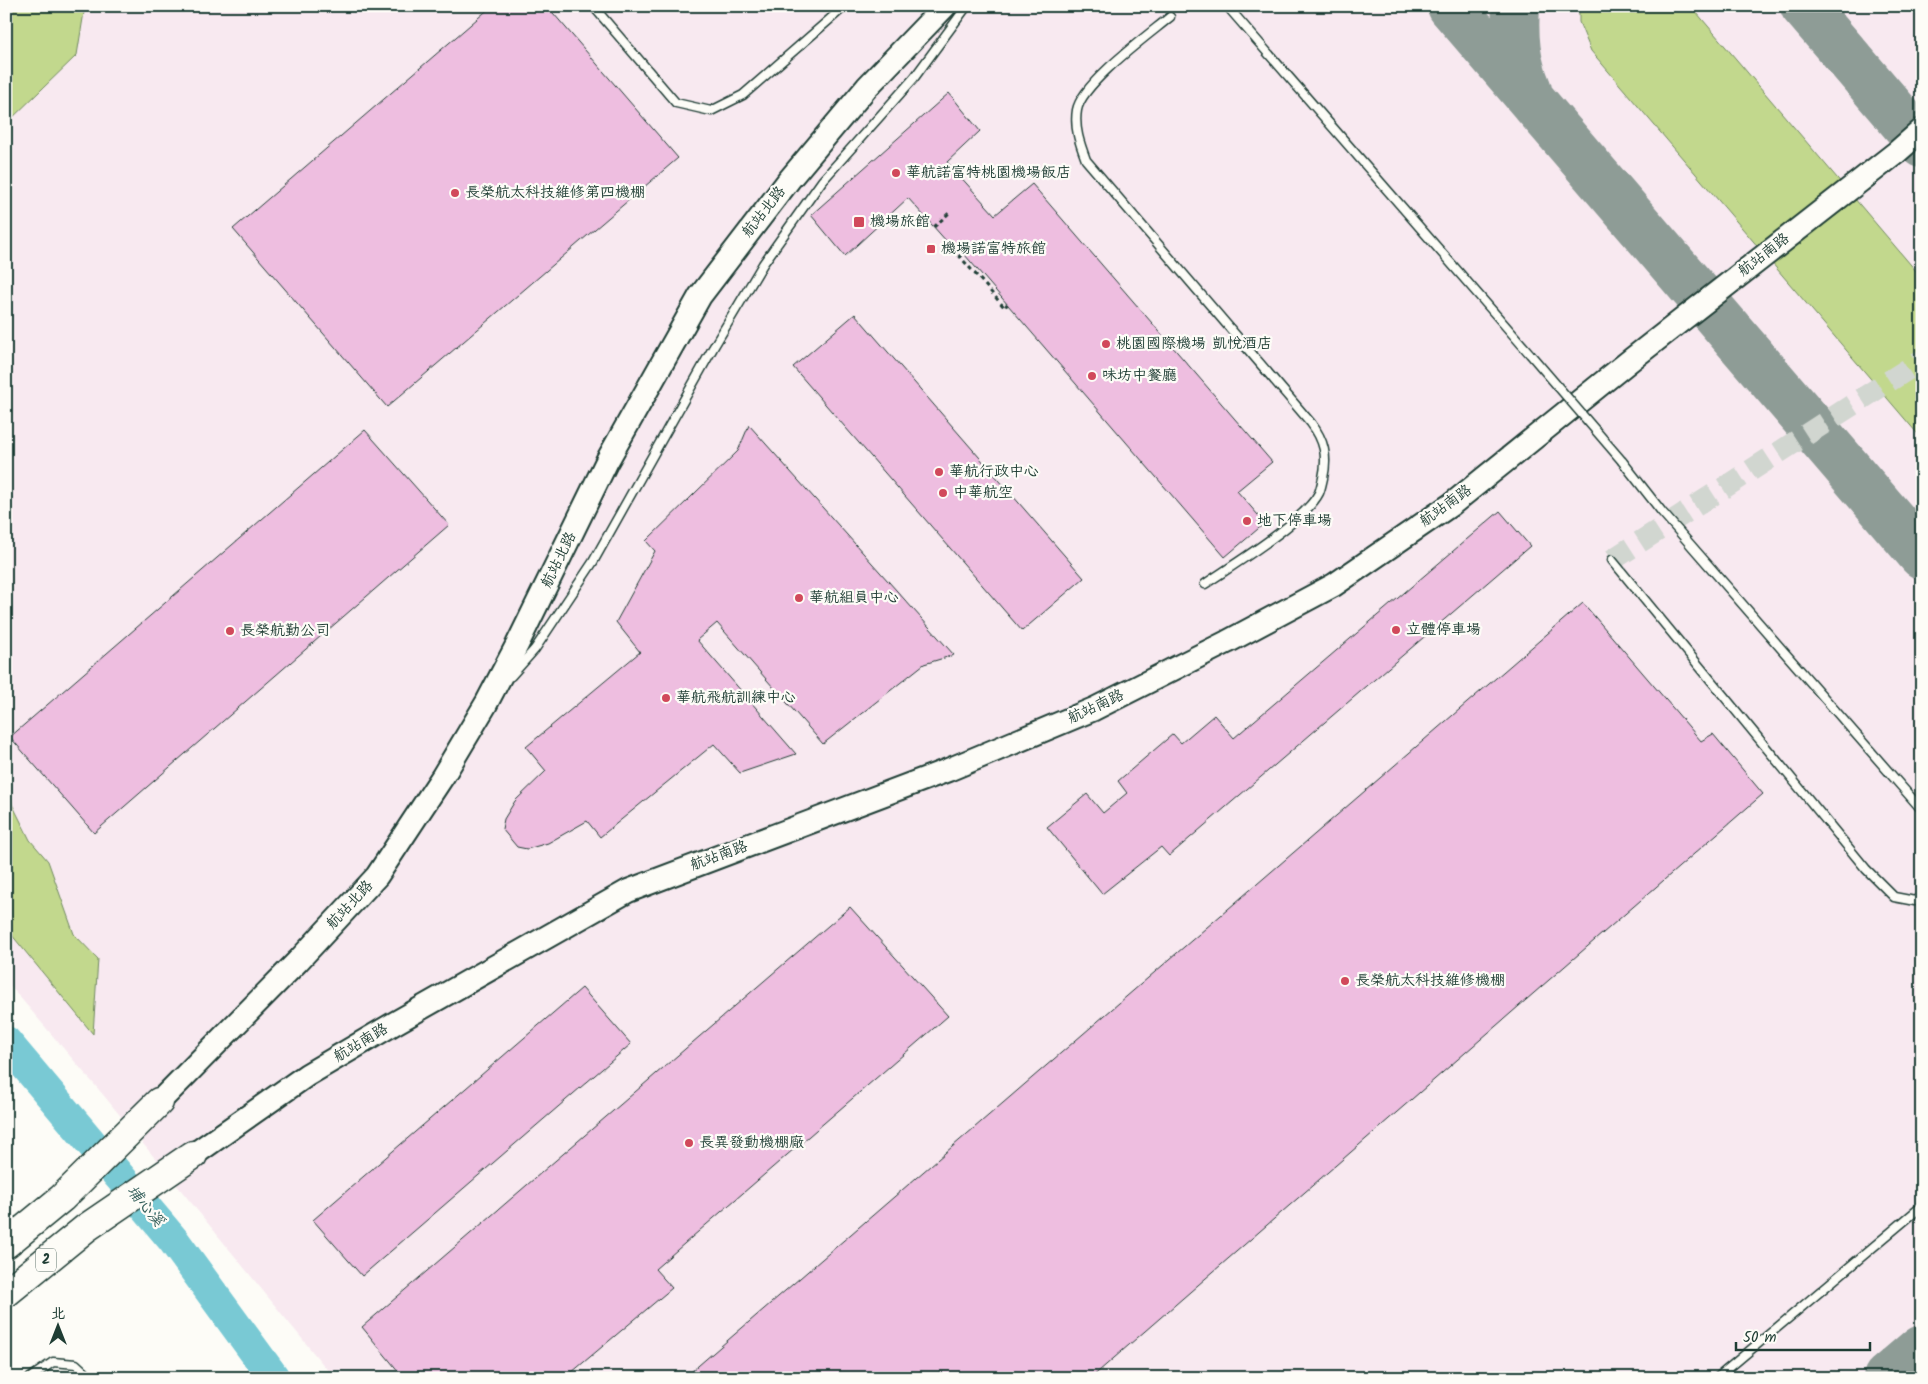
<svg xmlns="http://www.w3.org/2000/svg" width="1928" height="1384" font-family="Kalam,'LXGW WenKai TC',sans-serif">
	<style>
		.built { fill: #f8e9f0 }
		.green { fill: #c2d88d; stroke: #708a60 }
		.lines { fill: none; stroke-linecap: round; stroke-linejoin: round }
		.river { stroke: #79c9d4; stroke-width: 32 }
		.taxiway { stroke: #8e9c96; stroke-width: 48 }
		.building { fill: #eebee0; stroke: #1f3d34 }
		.secondary-tunnel { stroke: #d1d6d0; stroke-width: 22; stroke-dasharray: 22 11; stroke-linecap: butt }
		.lane-casing { stroke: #1f3d34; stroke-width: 11 }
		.secondary-casing { stroke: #1f3d34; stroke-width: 26 }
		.highway-casing { stroke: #1f3d34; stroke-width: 31 }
		.path { stroke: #1f3d34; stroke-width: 3; stroke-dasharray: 4 4; stroke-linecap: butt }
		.lane { stroke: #fdfcf7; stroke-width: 8 }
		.secondary { stroke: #fdfcf7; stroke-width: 22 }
		.highway { stroke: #fdfcf7; stroke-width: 28 }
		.lane-bridge-casing { stroke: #1f3d34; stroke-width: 11; stroke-linecap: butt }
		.lane-bridge { stroke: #fdfcf7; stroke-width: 8 }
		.poi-dot { fill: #d1495b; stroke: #fdfcf7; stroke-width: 2 }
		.labels { text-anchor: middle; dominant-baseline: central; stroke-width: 4.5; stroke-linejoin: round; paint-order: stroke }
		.shield { fill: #fdfcf7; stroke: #62766e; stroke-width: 1 }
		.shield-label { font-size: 14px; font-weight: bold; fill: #1f3d34 }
		.poi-label { font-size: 15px; fill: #1f3d34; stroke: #fdfcf7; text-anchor: start }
		.street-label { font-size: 15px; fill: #1f3d34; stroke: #fdfcf7 }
		.water-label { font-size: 16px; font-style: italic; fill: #36605c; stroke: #fdfcf7 }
	</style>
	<rect width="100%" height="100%" fill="#fdfcf7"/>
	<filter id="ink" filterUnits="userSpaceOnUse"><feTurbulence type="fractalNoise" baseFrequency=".02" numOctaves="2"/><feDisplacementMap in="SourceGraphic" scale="10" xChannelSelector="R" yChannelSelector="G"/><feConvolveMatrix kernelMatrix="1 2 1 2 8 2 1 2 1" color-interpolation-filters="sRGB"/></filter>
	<g filter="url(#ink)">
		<path class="built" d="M6,6H1922V1378H334L105,1097L6,981Z"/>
		<path class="green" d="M6,6H85L77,55L6,124Z
			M1579,6H1691L1922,278V439L1591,51L1579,22Z
			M6,760L12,804L30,840L48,861L74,934L98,959L93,1034L6,928Z"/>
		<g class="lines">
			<path class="river" d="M6,1042L174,1241L274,1378"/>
			<path class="taxiway" d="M1451,6L1922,555
				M1516,6C1514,38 1516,61 1528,90
				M1804,6L1922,144
				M1887,1378L1922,1348"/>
		</g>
		<path class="building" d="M492,6H547L678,158L387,407L233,229Z
			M949,93L980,131L947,162L995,215L1032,184L1272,462L1237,491L1265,523L1225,557L952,240L948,243L908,198L845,256L811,215Z
			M855,314L1084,578L1022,631L793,367Z
			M749,425L954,655L924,664L823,744L717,623L697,640L796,754L740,773L714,744L600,837L587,821L548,843L527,849L517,847L502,829L504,819L515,801L546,771L526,747L640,652L616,622L655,551L646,541L738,451Z
			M365,430L449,525L94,833L10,737Z
			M1500,511L1530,546L1169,856L1161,847L1102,894L1047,827L1087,794L1103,813L1127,793L1118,781L1173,734L1181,743L1214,715L1234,738Z
			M1583,603L1701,741L1713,734L1763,794L1091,1378H684Z
			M850,907L948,1016L655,1269L672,1288L565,1378H404L362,1327Z
			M582,988L631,1044L362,1276L313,1220Z"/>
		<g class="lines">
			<path class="secondary-tunnel" d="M1612,560L1922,360"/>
			<defs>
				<path id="lane" d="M593,6L676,103L711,111L743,95L845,6
					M1227,6L1530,354
					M1170,17C1147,36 1082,83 1077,110C1074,128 1080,144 1086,160L1311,423C1324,440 1328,456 1323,478C1322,482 1321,488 1319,493C1305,521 1233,565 1205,584
					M1622,461L1662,512L1922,810
					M1612,560L1866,869L1894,897L1915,901L1922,895
					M511,676L535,649L593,562L713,348L763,264L822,181L914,78L967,6
					M30,1378L53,1362L76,1364L91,1378
					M1717,1378L1922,1206"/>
				<path id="secondary" d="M159,1102L298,961L377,876L443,776L486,704L517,645L607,461L700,296L789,180L867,87L945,6
					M193,1155L307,1075L395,1023L628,891L948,770L1094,709L1227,642L1334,585L1452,504L1632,359L1897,152L1922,130"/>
				<path id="highway" d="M6,1244L62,1198L159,1102
					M6,1293L86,1228L193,1155"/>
			</defs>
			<use href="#lane" class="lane-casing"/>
			<use href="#secondary" class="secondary-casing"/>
			<use href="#highway" class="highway-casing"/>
			<path class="path" d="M934,227L950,212
				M948,243L1005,308L1007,304"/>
			<use href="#lane" class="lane"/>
			<use href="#secondary" class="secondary"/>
			<use href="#highway" class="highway"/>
			<defs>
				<path id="lane-bridge" d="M1530,354L1622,461"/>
			</defs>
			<use href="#lane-bridge" class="lane-bridge-casing"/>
			<use href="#lane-bridge" class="lane-bridge"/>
		</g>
	</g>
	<g class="poi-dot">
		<circle cx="896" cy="173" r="5"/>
		<circle cx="455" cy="193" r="5"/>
		<rect x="853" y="216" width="12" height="12" rx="2.5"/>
		<rect x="926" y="244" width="10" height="10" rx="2.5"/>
		<circle cx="1106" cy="344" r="5"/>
		<circle cx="1092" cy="376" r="5"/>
		<circle cx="939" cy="472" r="5"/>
		<circle cx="943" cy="493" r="5"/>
		<circle cx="1247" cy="521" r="5"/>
		<circle cx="799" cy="598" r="5"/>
		<circle cx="1396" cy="630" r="5"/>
		<circle cx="230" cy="631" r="5"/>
		<circle cx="666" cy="698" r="5"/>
		<circle cx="1345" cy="981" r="5"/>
		<circle cx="689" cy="1143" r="5"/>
	</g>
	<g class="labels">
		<rect class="shield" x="36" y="1248.5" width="20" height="23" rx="4"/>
		<g class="shield-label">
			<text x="46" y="1260">2</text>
		</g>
		<g class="poi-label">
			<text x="906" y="173">華航諾富特桃園機場飯店</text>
			<text x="465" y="193">長榮航太科技維修第四機棚</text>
			<text x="870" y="222">機場旅館</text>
			<text x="941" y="249">機場諾富特旅館</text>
			<text x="1116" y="344">桃園國際機場 凱悅酒店</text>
			<text x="1102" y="376">味坊中餐廳</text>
			<text x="949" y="472">華航行政中心</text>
			<text x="953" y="493">中華航空</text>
			<text x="1257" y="521">地下停車場</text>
			<text x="809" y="598">華航組員中心</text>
			<text x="1406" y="630">立體停車場</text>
			<text x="240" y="631">長榮航勤公司</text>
			<text x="676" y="698">華航飛航訓練中心</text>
			<text x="1355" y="981">長榮航太科技維修機棚</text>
			<text x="699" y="1143">長異發動機棚廠</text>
		</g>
		<g class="street-label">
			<text transform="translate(764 212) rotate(-52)">航站北路</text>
			<text transform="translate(1764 255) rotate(-38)">航站南路</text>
			<text transform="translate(1446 506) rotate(-36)">航站南路</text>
			<text transform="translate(559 560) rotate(-64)">航站北路</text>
			<text transform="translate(1096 707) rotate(-25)">航站南路</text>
			<text transform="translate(719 856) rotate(-20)">航站南路</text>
			<text transform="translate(350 905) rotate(-47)">航站北路</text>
			<text transform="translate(361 1043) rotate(-31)">航站南路</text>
		</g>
		<g class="water-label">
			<text transform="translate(145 1206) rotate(50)">埔心溪</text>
		</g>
	</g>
	<rect width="1928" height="1384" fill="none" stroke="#fdfcf7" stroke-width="25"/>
	<rect x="12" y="12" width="1903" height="1359" fill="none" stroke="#1f3d34" stroke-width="2" filter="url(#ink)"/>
	<g transform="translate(58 1326)" stroke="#fdfcf7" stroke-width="4" paint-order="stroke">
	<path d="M0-4L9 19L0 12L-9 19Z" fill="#1f3d34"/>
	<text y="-8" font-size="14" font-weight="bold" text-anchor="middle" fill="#1f3d34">北</text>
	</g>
	<path d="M1736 1342v8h134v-8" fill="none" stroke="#1f3d34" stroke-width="2.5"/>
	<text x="1743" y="1342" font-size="15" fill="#1f3d34" stroke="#fdfcf7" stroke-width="4" paint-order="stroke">50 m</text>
</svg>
